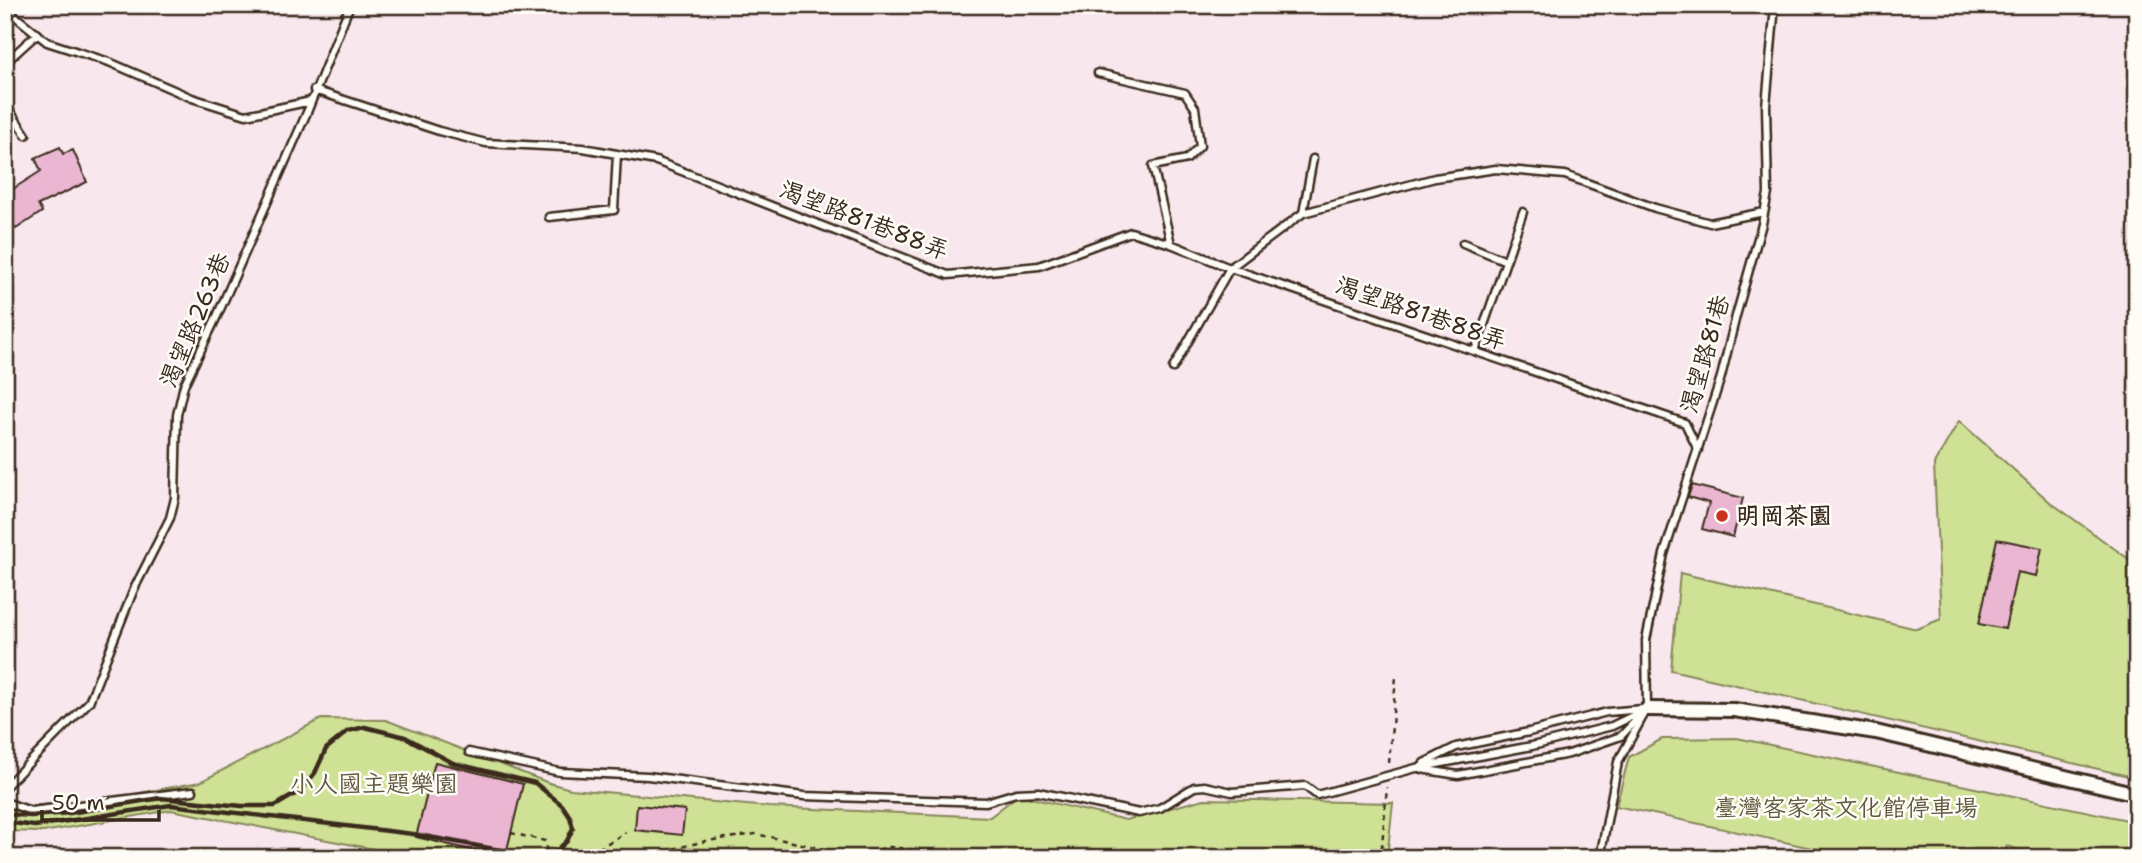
<svg xmlns="http://www.w3.org/2000/svg" width="2142" height="863" font-family="'Shantell Sans','LXGW WenKai TC',sans-serif">
	<style>
		.green { fill: #cfe195; stroke: #85865a; stroke-width: 2 }
		.building { fill: #ebb6d1; stroke: #3b2a1e; stroke-width: 2 }
		.lines { fill: none; stroke-linecap: round; stroke-linejoin: round }
		.lane-casing { stroke: #3b2a1e; stroke-width: 11 }
		.street-casing { stroke: #3b2a1e; stroke-width: 18 }
		.path { stroke: #3b2a1e; stroke-width: 2.5; stroke-dasharray: 5 5; stroke-linecap: butt }
		.lane { stroke: #fdfcf7; stroke-width: 6 }
		.street { stroke: #fdfcf7; stroke-width: 12 }
		.rail { stroke: #3b2a1e; stroke-width: 4.5 }
		.poi-dot { fill: #c8321e; stroke: #fdfcf7; stroke-width: 2.5 }
		.labels { text-anchor: middle; dominant-baseline: central; stroke-width: 5; stroke-linejoin: round; paint-order: stroke }
		.street-label { font-size: 24px; fill: #3b2a1e; stroke: #fdfcf7 }
		.poi-label { font-size: 24px; font-weight: bold; fill: #3b2a1e; stroke: #fdfcf7; text-anchor: start }
		.park-label { font-size: 24px; fill: #60583c; stroke: #fdfcf7 }
	</style>
	<rect width="100%" height="100%" fill="#f8e7ec"/>
	<filter id="ink" filterUnits="userSpaceOnUse"><feTurbulence type="fractalNoise" baseFrequency=".0143" numOctaves="2"/><feDisplacementMap in="SourceGraphic" scale="14" xChannelSelector="R" yChannelSelector="G"/><feConvolveMatrix kernelMatrix="1 2 1 2 8 2 1 2 1" color-interpolation-filters="sRGB"/></filter>
	<g filter="url(#ink)">
		<path class="green" d="M1959,421L2050,502L2137,565V778L1671,670L1680,573L1917,629L1941,619L1934,464Z
			M321,719L386,720L549,783L571,789L769,807L990,817L1018,795L1126,820L1204,799L1393,803L1387,858H421L171,810L43,832L5,831V807L91,802L200,782Z
			M1737,738L2137,822V858H2045L2007,846L2005,858H1859L1616,806L1629,757L1662,739Z"/>
		<path class="building" d="M60,147L63,154L73,150L87,182L38,205L42,212L16,229L5,213V194L41,171L35,158Z
			M1692,485L1743,498L1733,537L1702,529L1709,503L1688,497Z
			M1997,539L2042,548L2036,576L2017,572L2005,629L1979,624Z
			M435,762L523,784L505,858L416,837Z
			M637,805L685,810L682,835L635,830Z"/>
		<g class="lines">
			<defs>
				<path id="lane" d="M5,15L15,16L47,42L109,62L192,98L246,115L311,101
					M5,63L37,34
					M1098,73L1185,93L1195,108L1200,146L1187,159L1153,166L1171,244
					M314,90L439,131L486,143L583,148L656,161L948,275L1039,266L1131,232L1171,244L1230,268L1685,423L1698,450
					M5,104L26,135
					M1303,213L1313,159
					M549,217L614,210L617,154
					M1463,243L1506,261
					M1475,351L1523,212
					M1173,368L1230,268L1303,213L1435,178L1496,169L1565,175L1655,208L1710,223L1764,212
					M469,752L560,772L648,776L804,796L986,802L1016,793L1038,792L1139,813L1160,808L1194,787L1205,786L1232,792L1305,786L1317,795L1416,768L1532,746L1612,726L1647,709
					M1424,763L1456,747L1529,732L1607,712L1643,709
					M1421,769L1458,775L1569,754L1621,736L1641,715
					M5,787L89,702L134,589L170,518L175,498L177,415L184,385L218,314L308,110L350,5
					M5,802L31,811L193,791
					M1600,858L1618,762L1647,709L1646,640L1664,554L1721,377L1736,316L1762,224L1768,193L1766,106L1775,5"/>
				<path id="street" d="M1647,709L1734,710L1876,732L2137,794"/>
			</defs>
			<use href="#lane" class="lane-casing"/>
			<use href="#street" class="street-casing"/>
			<path class="path" d="M1389,763L1396,676
				M511,833L545,841L548,858
				M596,858L598,849L626,832
				M634,858L706,841L756,834L852,855L890,847L982,858
				M1381,858L1387,787"/>
			<use href="#lane" class="lane"/>
			<use href="#street" class="street"/>
			<path class="rail" d="M5,814L31,816L70,813L160,798L242,806H275L302,790L315,773L326,749L348,731L365,727L405,737L453,763L535,783L562,805L570,817L573,828L567,841L553,854L547,855L516,853L413,834L171,805L35,826L5,822"/>
		</g>
	</g>
	<circle class="poi-dot" cx="1722" cy="516" r="7"/>
	<g class="labels">
		<g class="street-label">
			<text transform="translate(864 220) rotate(21)">渴望路81巷88弄</text>
			<text transform="translate(1421 313) rotate(19)">渴望路81巷88弄</text>
			<text transform="translate(195 320) rotate(-67)">渴望路263巷</text>
			<text transform="translate(1705 354) rotate(-74)">渴望路81巷</text>
		</g>
		<g class="poi-label">
			<text x="1736" y="516">明岡茶園</text>
		</g>
		<g class="park-label">
			<text x="374" y="784">小人國主題樂園</text>
			<text x="1846" y="808">臺灣客家茶文化館停車場</text>
		</g>
	</g>
	<rect width="2142" height="863" fill="none" stroke="#fdfcf7" stroke-width="28"/>
	<rect x="14" y="14" width="2114" height="835" fill="none" stroke="#3b2a1e" stroke-width="2.5" filter="url(#ink)"/>
	<path d="M42 810v10h117v-10" fill="none" stroke="#3b2a1e" stroke-width="3.5"/>
	<text x="52" y="810" font-size="21" fill="#3b2a1e" stroke="#fdfcf7" stroke-width="5" paint-order="stroke">50 m</text>
</svg>
